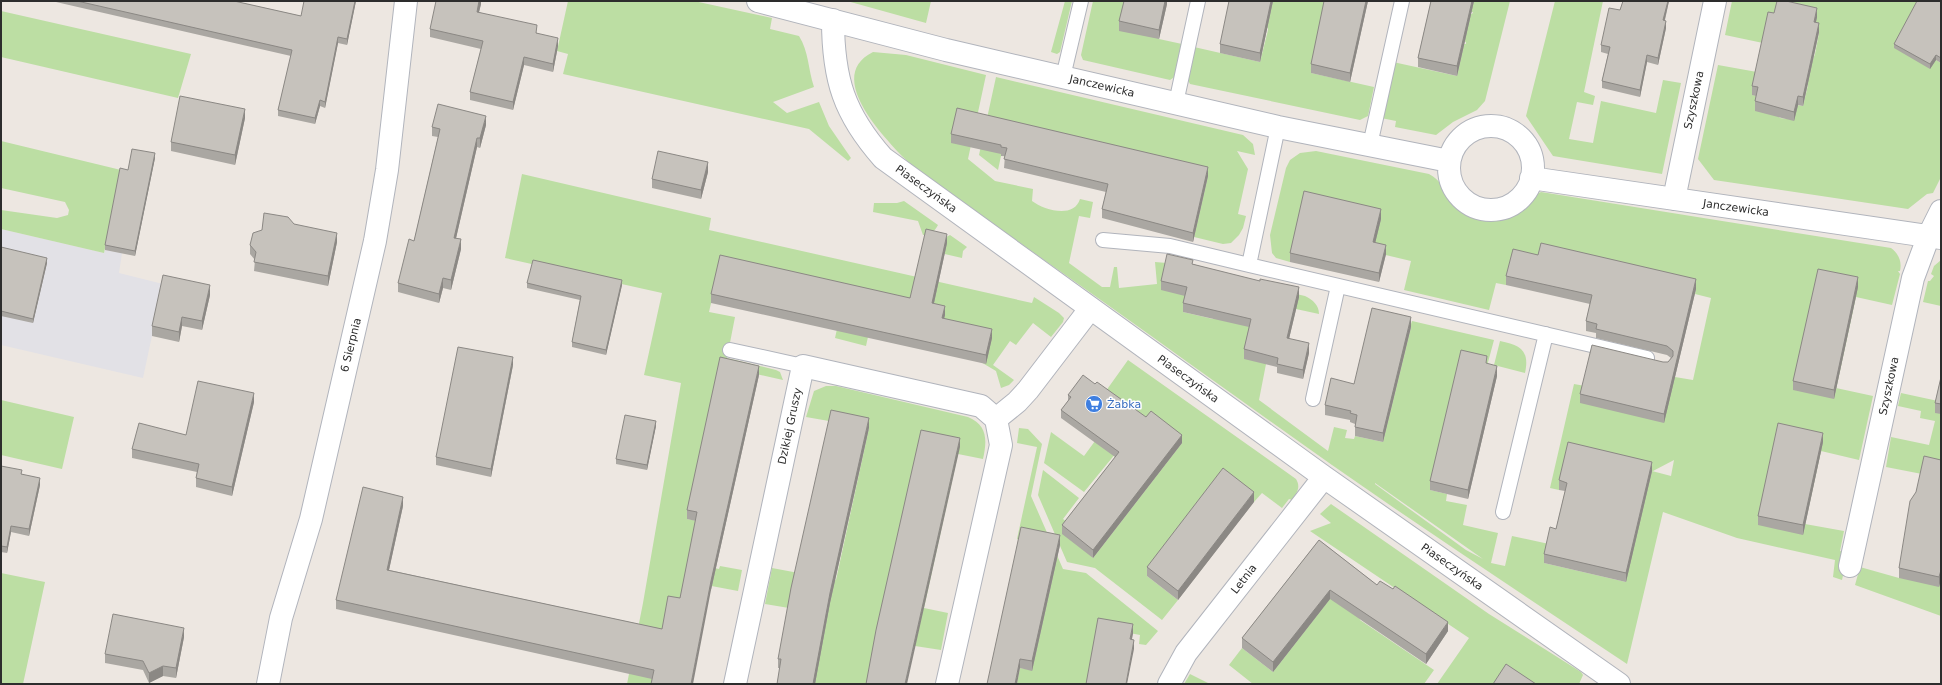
<svg xmlns="http://www.w3.org/2000/svg" width="1942" height="685" font-family="'DejaVu Sans',sans-serif">
	<style>
		.industrial { fill: #e2e1e6 }
		.green { fill: #bcdea3; fill-rule: evenodd }
		.lines { fill: none; stroke-linecap: round; stroke-linejoin: round }
		.lane-casing { stroke: #b1b4bc; stroke-width: 16 }
		.street-casing { stroke: #b1b4bc; stroke-width: 24 }
		.lane { stroke: #fff; stroke-width: 14 }
		.street { stroke: #fff; stroke-width: 22 }
		.wall { fill: #aaa7a2 }
		.shaded-wall { fill: #8b8884 }
		.building { fill: #c6c2bc; stroke: #8b8884 }
		.labels { text-anchor: middle; dominant-baseline: central; stroke-width: 3; stroke-linejoin: round; paint-order: stroke }
		.street-label { font-size: 11px; fill: #2d2d2d; stroke: #fff }
		.shop-label { font-size: 11px; fill: #366cbe; stroke: #fff; text-anchor: start }
	</style>
	<rect width="100%" height="100%" fill="#ede7e1"/>
	<path class="industrial" d="M1,229L104,253L105,250L122,253L119,273L163,284L143,378L1,345Z"/>
	<path class="green" d="M568,1H694L772,18L770,29L799,36C809,52 808,69 814,87L773,102L787,113L819,102L829,126L851,158L848,161L809,129L563,74L568,54L557,51Z
		M847,1H931L926,23Z
		M1065,1H1072L1060,52L1057,54L1051,52Z
		M1093,1H1126L1159,39L1182,44L1176,76L1170,80L1083,60L1081,55Z
		M1272,1H1328L1311,73L1374,87L1368,116L1360,120L1190,84L1187,78L1194,47L1260,62L1268,30V28L1266,27Z
		M1472,1H1510L1485,101L1477,110L1453,122L1436,135L1395,127L1396,121L1381,118L1393,62L1457,76L1464,44H1466V42L1463,41L1469,14H1472L1473,12H1470Z
		M1555,1H1603L1584,92L1595,96L1593,105L1577,102L1569,139L1593,143L1601,101L1656,113L1663,80L1681,83L1662,174L1553,156L1526,116Z
		M1732,1H1920L1936,60L1941,63V177L1933,193L1927,194L1908,209L1714,180L1698,159L1718,65L1757,72L1752,95L1758,96L1780,118L1787,119L1790,118L1797,105L1803,106L1808,85L1804,83L1815,54L1819,33L1763,43L1725,35Z
		M1,11L191,54L178,98L1,57Z
		M873,52L906,55L986,75L968,159L995,181L1033,189L1032,201C1044,210 1074,219 1080,199L1093,202L1090,218L1079,216L1069,263L1102,287H1110L1114,267H1117L1119,288L1157,284L1155,262L1167,263L1187,296L1183,312L1213,319L1222,277L1305,296C1313,300 1319,305 1319,314L1296,309L1266,364L1259,400L1328,451L1334,427L1347,430L1345,438L1354,439L1355,436L1383,442L1411,327L1399,321L1411,324L1412,321L1494,340L1487,366L1430,490L1447,494L1446,501L1467,505L1463,525L1498,533L1491,563L1505,566L1512,536L1549,544L1544,563L1626,582L1568,452L1559,490L1550,488L1574,384L1585,386L1675,377L1693,380L1711,298L1695,294L1696,289L1506,285L1496,283L1489,310L1404,290L1411,261L1373,252L1304,201L1290,262L1276,258L1272,253L1270,235L1286,168L1290,160L1300,153L1316,151L1429,174C1441,180 1444,190 1452,199C1469,220 1497,223 1519,209C1527,203 1532,196 1541,192L1891,248C1899,254 1902,262 1900,271H1898L1900,274L1892,305L1856,297L1834,399L1836,388L1873,396L1859,460L1821,451L1823,442L1805,524L1844,531L1840,551L1848,553L1842,580L1833,577L1835,560L1737,538L1663,512L1627,664C1528,598 1429,533 1332,465C1258,413 1185,360 1112,308C1068,277 1023,245 979,214C954,197 918,173 898,152C877,129 827,75 873,52ZM1674,460L1671,476L1652,471H1653ZM1375,484V483L1483,559L1466,550Z
		M996,77L1243,135L1253,144L1255,155L1237,151L1248,169L1238,214L1246,216L1243,228L1239,235L1231,243L1223,244L1194,237L1208,176L1001,156L998,170L979,155Z
		M1,141L121,170L104,253L1,229V210L57,218L68,215L69,210L65,202L1,188Z
		M522,174L711,218L709,230L1032,303L1034,297L1059,313L1064,318L1063,322L1051,337L1033,323L1016,345L1010,341L993,365L1014,380L1009,385L1001,388L996,371L876,300L866,346L835,338L845,293L720,264L709,312L735,317L727,358L776,370L780,372L783,380L720,366L687,519L698,521L690,563L719,569L720,566L742,570L738,591L685,581L680,607L653,684H627L643,603L681,383L644,375L662,293L505,258Z
		M904,201L938,225C934,232 931,235 923,235L918,221L873,212L874,203H897Z
		M950,235L967,247L963,251L962,258L923,249Z
		M1941,260V306L1923,302L1928,281H1930L1934,276L1931,274L1934,266Z
		M1500,341C1520,345 1530,350 1525,373L1494,365Z
		M1128,360L1296,479C1301,487 1297,493 1292,500L1289,499L1282,508L1262,493L1254,502L1223,478L1147,576L1178,600L1162,620L1095,568L1067,562L1038,495L1043,470L1079,498L1063,519L1070,524L1093,558L1182,443L1139,425L1084,492L1044,463L1051,432L1084,456L1120,407L1103,395Z
		M826,386H836L968,417C988,425 987,441 983,459L958,454L924,608L948,613L941,650L915,646L867,684H815L789,608L765,604L772,568L836,580L869,428L806,417L814,391Z
		M1901,393L1938,401L1941,414V469L1922,474L1886,467L1891,437L1929,445L1935,421L1920,418L1921,411L1898,406Z
		M1,400L74,417L62,469L1,455Z
		M1019,428L1028,429L1042,444L1031,496L1063,569L1086,573L1158,631L1146,645L1139,644L1140,635L1098,627L1088,684H1017L1020,668L1032,670L1054,571L1020,540L1017,539L1037,447L1017,443Z
		M1331,504L1489,614L1581,672L1583,675L1579,684H1437L1469,638L1310,531L1331,523L1320,514Z
		M1860,567L1899,578L1941,579V616L1855,585Z
		M1,573L45,582L23,684H1Z
		M1350,573L1360,620L1434,670L1424,684H1253L1229,665L1242,648L1273,672Z
		M1190,674L1210,684H1184Z"/>
	<g class="lines">
		<defs>
			<path id="lane" d="M1063,77L1081,1
				M1176,103L1198,1
				M1370,145L1402,1
				M1103,240L1170,246L1249,265L1278,127
				M1249,265L1647,358
				M730,350L803,366
				M1313,399L1338,286
				M1503,512L1546,334"/>
			<path id="street" d="M758,1L946,50L1278,127L1449,161
				M833,20C833,79 844,114 883,158L1324,477L1619,684
				M1449 168a42 42 0 1 1 84 0a42 42 0 1 1-84 0Z
				M1531,178L1941,238
				M1674,199L1715,1
				M996,419L1017,402L1028,390L1090,309
				M1850,566L1913,278L1929,235L1941,211
				M268,684L281,618L311,519L375,241L387,170L406,1
				M735,684L803,366L981,406L996,419L1001,445L947,684
				M1169,684L1186,653L1324,477"/>
		</defs>
		<use href="#lane" class="lane-casing"/>
		<use href="#street" class="street-casing"/>
		<use href="#lane" class="lane"/>
		<use href="#street" class="street"/>
	</g>
	<path class="wall" d="M56,1H234L301,16L356,1L347,45L338,43L325,108L320,106L315,124L278,116V110L291,56L56,2Z
		M481,1V4L479,12L537,33L558,46L553,72L524,65L513,110L470,100V92L481,49L430,37V29Z
		M1167,1V4L1159,39L1119,31V21Z
		M1273,1L1260,62L1220,53V44Z
		M1368,1L1350,82L1311,73V64Z
		M1431,1H1474L1457,76L1418,67V58Z
		M1623,1H1669L1665,20L1666,28L1658,65L1647,62L1640,97L1602,88V81L1608,54L1601,52V45L1620,10Z
		M1941,1V63L1936,60L1930,69L1894,48V44L1936,2Z
		M1774,13L1817,17L1816,22L1819,32L1803,106L1798,105L1794,121L1755,111V101L1756,96L1752,95V86Z
		M245,118L235,165L171,151V142Z
		M486,125L480,148L477,147L456,238L461,249L451,290L443,288L439,303L398,292V283L414,241L438,137L432,136V127Z
		M951,134L1208,176L1193,242L1102,218V209L1106,192L1004,168L1005,156H1001V154L951,143Z
		M155,158L135,256L105,250V245L128,170Z
		M708,172L701,199L652,188V179Z
		M1381,219L1375,243L1386,254L1379,282L1290,262V253Z
		M294,224L337,242L328,286L254,271L255,260L250,254V245Z
		M947,243L934,303L945,315L944,318L992,338L986,364L711,303V294L910,298Z
		M1,247L47,263L33,323L1,316Z
		M1538,255L1696,289L1664,423L1580,403V394L1663,362H1668L1671,358L1667,355L1596,338V333L1586,331V321L1590,304L1506,285V276Z
		M1193,264L1299,297L1289,339L1309,353L1303,379L1277,373V367L1244,359V349L1249,327L1183,312V303L1185,296L1161,290V281Z
		M527,283L622,285L606,355L572,347V342L580,300L527,288Z
		M1858,287L1834,399L1793,390V381Z
		M210,295L202,330L182,326L179,342L152,336V326Z
		M1411,327L1383,442L1355,436V424L1350,422V420L1325,415V405L1354,384Z
		M1487,364L1497,376L1468,499L1430,490V481Z
		M513,365L491,477L436,465V457Z
		M759,375L711,590L652,679L336,609V600L403,506L389,570L662,629L680,598L696,521L687,519V510Z
		M1941,377V414L1935,413V403Z
		M1095,384L1182,443L1093,558L1062,534V525L1115,457L1061,418V410L1068,401V395Z
		M254,402L232,496L196,487V478L197,472L132,458V449L186,435Z
		M656,426L647,470L616,464V459Z
		M869,428L830,603L815,684H777L780,668H778V659Z
		M1823,442L1803,535L1758,525V516Z
		M1941,460V579L1939,587L1899,578V568Z
		M1,466L22,474L40,485L29,536L11,532L7,553L1,552Z
		M1652,471L1626,582L1544,563V554L1556,529L1565,491L1559,490V480Z
		M1254,502L1178,600L1147,576V567Z
		M1319,540L1377,585L1448,631L1426,664L1330,599L1273,672L1242,648V638Z
		M1060,545L1032,671L1020,668L987,684Z
		M184,637L176,678L163,676L149,683L143,670L105,663V654Z"/>
	<path class="shaded-wall" d="M355,1H356L347,45V39Z
		M479,1H481V4L477,20V12Z
		M1165,1H1167V4L1159,39V30Z
		M1271,1H1273L1260,62V53Z
		M1366,1H1368L1350,82V73Z
		M1472,1H1474L1457,76V66Z
		M1668,1H1669L1663,27V20Z
		M1817,8V17L1814,31V22Z
		M1666,21V28L1658,65V58Z
		M1819,23V32L1803,106V97Z
		M338,37V43L325,108V102Z
		M558,38V46L553,72V64Z
		M1647,55V62L1640,97V90Z
		M1936,55V60L1930,69V64Z
		M524,57V65L513,110V102Z
		M1798,96V105L1794,121V112Z
		M320,100V106L315,124V118Z
		M245,109V118L235,165V155Z
		M486,116V125L480,148V138Z
		M477,138V147L454,247V238Z
		M155,153V158L135,256V251Z
		M708,162V172L701,199V190Z
		M1208,167V176L1193,242V233Z
		M1381,209V219L1373,252V242Z
		M337,233V242L328,286V276Z
		M947,234V243L932,312V303Z
		M461,239V249L451,290V280Z
		M1386,245V254L1379,282V273Z
		M47,258V263L33,323V319Z
		M1858,277V287L1834,399V390Z
		M443,278V288L439,303V294Z
		M1696,279V289L1664,423V414Z
		M622,280V285L606,355V350Z
		M210,285V295L202,330V321Z
		M1299,287V297L1287,347V338Z
		M945,306V315L942,327V318Z
		M182,317V326L179,342V332Z
		M1411,317V327L1383,442V433Z
		M992,329V338L986,364V355Z
		M1309,343V353L1303,379V370Z
		M513,357V365L491,477V469Z
		M759,366V375L711,590L693,684H691L711,581Z
		M1497,366V376L1468,499V490Z
		M254,393V402L232,496V487Z
		M869,418V428L830,603L815,684H813L830,593Z
		M656,421V426L647,470V465Z
		M1823,433V442L1803,535V525Z
		M1182,435V443L1093,558V550Z
		M960,438V447L907,684H905Z
		M1652,462V471L1626,582V573Z
		M40,478V485L29,536V529Z
		M1254,492V502L1178,600V591Z
		M403,497V506L387,579V570Z
		M11,526V532L7,553V547Z
		M1060,535V545L1032,671V661Z
		M1941,570V579L1939,587V577Z
		M1330,590V599L1273,672V662Z
		M1448,622V631L1426,664V654Z
		M1133,624V634L1130,649V639Z
		M184,628V637L176,678V668Z
		M1134,640V649L1127,684H1126Z
		M1020,659V668L1017,684H1015Z
		M163,666V676L149,683V673Z"/>
	<path class="building" d="M77,1H234L301,16L304,1H355L347,39L338,37L325,102L320,100L315,118L278,110L292,50Z
		M436,1H479L477,12L537,25L536,33L558,38L553,64L524,57L513,102L470,92L483,41L430,29Z
		M1124,1H1165L1159,30L1119,21Z
		M1229,1H1271L1260,53L1220,44Z
		M1324,1H1366L1350,73L1311,64Z
		M1431,1H1472L1457,66L1418,58Z
		M1623,1H1668L1663,20L1666,21L1658,58L1647,55L1640,90L1602,81L1610,47L1601,45L1609,8L1620,10Z
		M1777,1H1786L1817,8L1814,22L1819,23L1803,97L1798,96L1794,112L1755,101L1758,87L1752,86L1768,12L1774,13Z
		M1917,1H1935L1936,2V1H1941V58L1936,55L1930,64L1894,44Z
		M180,96L245,109L235,155L171,142Z
		M438,104L486,116L480,138H477L454,238L461,239L451,280L443,278L439,294L398,283L409,239L414,241L440,129L432,127Z
		M957,108L1208,167L1193,233L1102,209L1108,184L1004,159L1007,148L1001,147V145L951,134Z
		M132,149L155,153L135,251L105,245L120,168L128,170Z
		M658,151L708,162L701,190L652,179Z
		M1304,191L1381,209L1373,242L1386,245L1379,273L1290,253Z
		M264,213L288,217L294,224L337,233L328,276L254,262L256,252L250,245L253,233L262,230Z
		M926,229L947,234L932,303L945,306L942,318L992,329L986,355L711,294L720,255L910,298Z
		M1541,243L1696,279L1664,414L1580,394L1592,345L1663,362H1668L1673,356V351L1667,346L1596,329L1597,324L1586,321L1592,295L1506,276L1513,249L1538,255Z
		M1,247L47,258L33,319L1,311Z
		M1167,254L1193,260L1192,264L1260,281V279L1299,287L1287,338L1309,343L1303,370L1277,364L1278,358L1244,349L1251,319L1183,303L1187,287L1161,281Z
		M533,260L622,280L606,350L572,342L581,296L527,283Z
		M1818,269L1858,277L1834,390L1793,381Z
		M163,275L210,285L202,321L182,317L179,332L152,326Z
		M1372,308L1411,317L1383,433L1355,427L1357,415L1350,413L1351,411L1325,405L1331,378L1354,384Z
		M458,347L513,357L491,469L436,457Z
		M1461,350L1487,356L1486,363L1497,366L1468,490L1430,481Z
		M720,357L759,366L711,581L691,684H651L654,670L336,600L363,487L403,497L387,570L662,629L668,596L680,598L697,512L687,510Z
		M1083,375L1095,384L1097,382L1146,417L1151,411L1182,435L1093,550L1062,525L1119,452L1061,410L1071,397L1068,395Z
		M1941,377V404L1935,403Z
		M198,381L254,393L232,487L196,478L199,464L132,449L139,423L186,435Z
		M831,410L869,418L830,593L813,684H777L781,659H778L791,588Z
		M625,415L656,421L647,465L616,459Z
		M1778,423L1823,433L1803,525L1758,516Z
		M921,430L960,438L905,684H866L876,630Z
		M1568,442L1652,462L1626,573L1544,554L1550,527L1556,529L1567,483L1559,480Z
		M1924,456L1941,460V570L1939,577L1899,568L1910,501L1916,492Z
		M1,466L22,470L21,474L40,478L29,529L11,526L7,547L1,546Z
		M1223,468L1254,492L1178,591L1147,567Z
		M1021,527L1060,535L1032,661L1020,659L1015,684H987Z
		M1319,540L1377,585L1380,581L1393,589L1395,586L1448,622L1426,654L1330,590L1273,662L1242,638Z
		M113,614L184,628L176,668L163,666L149,673L143,661L105,654Z
		M1098,618L1133,624L1130,639L1134,640L1126,684H1086Z
		M1506,664L1536,684H1493Z"/>
	<defs>
		<symbol id="supermarket-disc" viewBox="-11 -11 22 22"><circle r="9.5" fill="#3f7fe0" stroke="#fff"/><path d="M-6-5.5h2.5l.6 2H6L4.5 2H-2.5L-4.4-4H-6ZM-1.5 3.2a1.3 1.3 0 1 0 .1 0ZM3 3.2a1.3 1.3 0 1 0 .1 0Z" fill="#fff"/></symbol>
	</defs>
	<g fill-rule="evenodd">
		<use href="#supermarket-disc" x="1084" y="394" width="20" height="20"/>
	</g>
	<g class="labels">
		<g class="street-label">
			<text transform="translate(1102 86) rotate(13)">Janczewicka</text>
			<text transform="translate(1694 100) rotate(-78)">Szyszkowa</text>
			<text transform="translate(926 189) rotate(36)">Piaseczyńska</text>
			<text transform="translate(1736 208) rotate(8)">Janczewicka</text>
			<text transform="translate(351 345) rotate(-76)">6 Sierpnia</text>
			<text transform="translate(1188 379) rotate(36)">Piaseczyńska</text>
			<text transform="translate(1889 386) rotate(-78)">Szyszkowa</text>
			<text transform="translate(790 426) rotate(-78)">Dzikiej Gruszy</text>
			<text transform="translate(1452 567) rotate(35)">Piaseczyńska</text>
			<text transform="translate(1244 579) rotate(-52)">Letnia</text>
		</g>
		<g class="shop-label">
			<text x="1107" y="404">Żabka</text>
		</g>
	</g>
	<rect width="1942" height="685" fill="none" stroke="#2d2d2d" stroke-width="4"/>
</svg>
